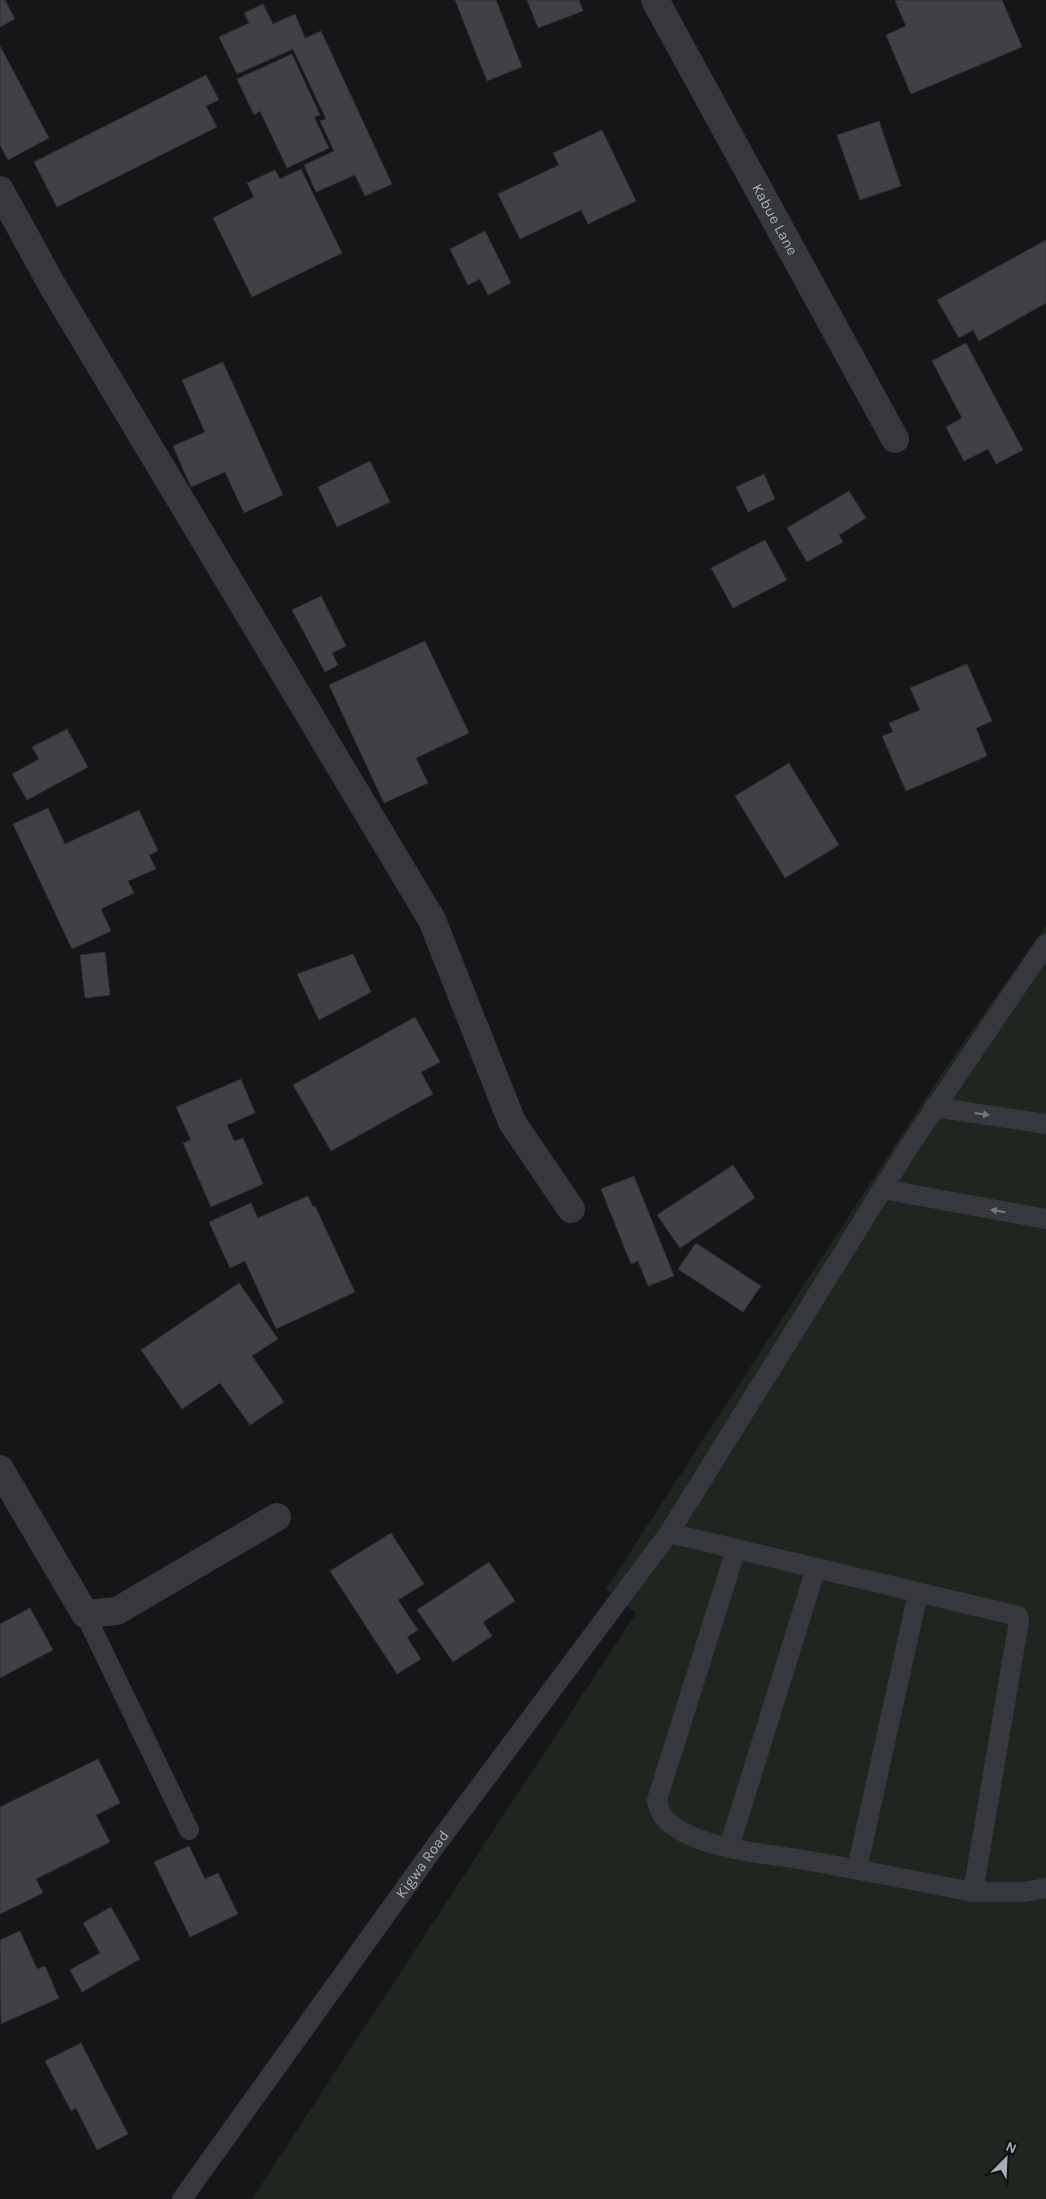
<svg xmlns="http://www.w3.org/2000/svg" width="1046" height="2199" font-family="Karla,sans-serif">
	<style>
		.green { fill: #1e261f }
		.building { fill: #404145; stroke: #303034 }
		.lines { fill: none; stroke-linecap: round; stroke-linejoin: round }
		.service { stroke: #37383d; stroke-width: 20 }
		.minor { stroke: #37383d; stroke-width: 28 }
		.oneway { fill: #757881 }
		.labels { text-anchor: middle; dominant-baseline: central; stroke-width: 4.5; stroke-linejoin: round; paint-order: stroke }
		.street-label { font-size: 15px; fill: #a8adb8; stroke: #111113 }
	</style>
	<rect width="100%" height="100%" fill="#161618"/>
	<path class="green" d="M1046,925V2199H252L636,1613L606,1589L940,1076Z"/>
	<path class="building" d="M0,0H5L15,19L0,27Z
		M455,0H496L522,67L487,81Z
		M527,0H579L583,11L538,28Z
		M898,0H1002L1022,47L911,94L886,35L906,26L895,1Z
		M263,4L273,24L295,14L305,38L321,31L392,184L365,196L355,175L316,192L304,165L334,151L320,121L326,119L293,49L237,74L219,37L249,23L244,13Z
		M0,46L49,138L8,160L0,145Z
		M292,54L320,115L314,117L329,148L287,168L260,111L254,115L237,79Z
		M206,75L219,100L206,106L217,127L57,207L34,162Z
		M879,121L901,186L860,200L837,135Z
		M602,130L636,201L588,224L581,210L520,239L498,194L559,165L553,153Z
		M301,169L342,253L252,297L213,218L254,197L247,183L275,170L280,179Z
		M485,231L511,283L488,295L480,279L468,285L450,249Z
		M1046,240V303L979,341L973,330L959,338L937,300Z
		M966,343L1023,450L996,464L988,449L964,461L946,427L962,418L932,361Z
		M223,362L283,495L244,513L225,472L191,487L173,446L205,432L182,380Z
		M370,461L390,502L337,527L318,487Z
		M764,474L775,499L748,512L736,487Z
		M849,491L866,518L839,535L843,542L807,562L787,528Z
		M765,540L787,580L733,608L711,568Z
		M321,596L346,646L332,653L338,665L325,672L292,610Z
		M425,641L469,733L416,758L428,783L384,803L329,685Z
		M967,664L992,721L976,728L987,756L906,791L882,736L893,732L889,723L920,710L910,688Z
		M67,729L88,767L27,800L12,774L39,759L32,747Z
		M789,763L839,845L785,878L735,796Z
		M48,808L65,844L139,810L158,851L149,855L156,869L128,881L134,893L101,909L111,931L72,949L13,824Z
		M105,952L110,995L85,998L80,955Z
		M353,954L371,992L319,1020L297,974Z
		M415,1017L440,1062L421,1072L433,1094L331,1151L293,1085Z
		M241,1079L255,1113L227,1125L234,1141L243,1138L263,1184L211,1207L183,1143L191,1140L176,1107Z
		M733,1165L755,1198L680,1248L657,1215Z
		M634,1176L674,1276L648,1286L638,1261L631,1264L601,1189Z
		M308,1196L313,1207L315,1206L355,1292L276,1329L245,1261L230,1268L209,1222L251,1203L258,1218Z
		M696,1243L761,1286L743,1312L678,1269Z
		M239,1283L278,1339L252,1356L284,1402L250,1425L220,1383L182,1409L141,1350Z
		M391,1533L424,1584L398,1600L418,1630L407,1637L421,1659L397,1674L330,1571Z
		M489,1562L515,1601L483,1622L492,1636L453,1662L417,1610Z
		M30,1608L53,1650L0,1678V1624Z
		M98,1759L120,1803L96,1815L110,1842L36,1879L43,1893L0,1914V1807Z
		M189,1846L205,1879L218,1873L238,1914L190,1937L154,1862Z
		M111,1907L140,1959L82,1992L70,1970L100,1953L83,1923Z
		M20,1931L37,1969L45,1966L59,1998L1,2024L0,1940Z
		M81,2043L128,2134L97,2150L76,2108L71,2111L45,2061Z"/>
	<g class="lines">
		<g class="service">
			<path d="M934,1107L1046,1124"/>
			<path d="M882,1189L1046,1219"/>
			<path d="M669,1533L1018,1616L1019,1621L973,1892C917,1881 860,1870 804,1860C768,1854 717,1850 685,1833C669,1824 660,1818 657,1800L736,1549"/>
			<path d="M85,1614L189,1830"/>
			<path d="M729,1847L816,1568"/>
			<path d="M857,1869L918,1593"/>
			<path d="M973,1892H1024L1046,1888"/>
			<path id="s1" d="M182,2199L436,1845L669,1533L910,1145L1046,944"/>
		</g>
		<g class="minor">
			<path id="s2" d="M655,0L895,439"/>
			<path d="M0,190L52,285L432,920L512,1122L571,1209"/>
			<path d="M0,1469L85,1614L117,1611L277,1517"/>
		</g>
	</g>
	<defs><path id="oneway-solid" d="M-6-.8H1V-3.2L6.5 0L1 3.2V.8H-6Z" transform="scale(1.25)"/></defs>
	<g class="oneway">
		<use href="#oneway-solid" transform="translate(982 1114) rotate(8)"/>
		<use href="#oneway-solid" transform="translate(998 1211) rotate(-170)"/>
	</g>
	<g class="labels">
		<g class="street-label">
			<text stroke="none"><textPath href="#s2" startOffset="250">Kabue Lane</textPath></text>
			<text stroke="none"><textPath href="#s1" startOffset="412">Kigwa Road</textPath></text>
		</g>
	</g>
	<g transform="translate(1006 2159) rotate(24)" stroke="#111113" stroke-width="4" paint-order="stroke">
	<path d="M0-4L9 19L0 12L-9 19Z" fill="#a8adb8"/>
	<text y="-8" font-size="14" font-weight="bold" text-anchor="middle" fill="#a8adb8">N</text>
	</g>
</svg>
